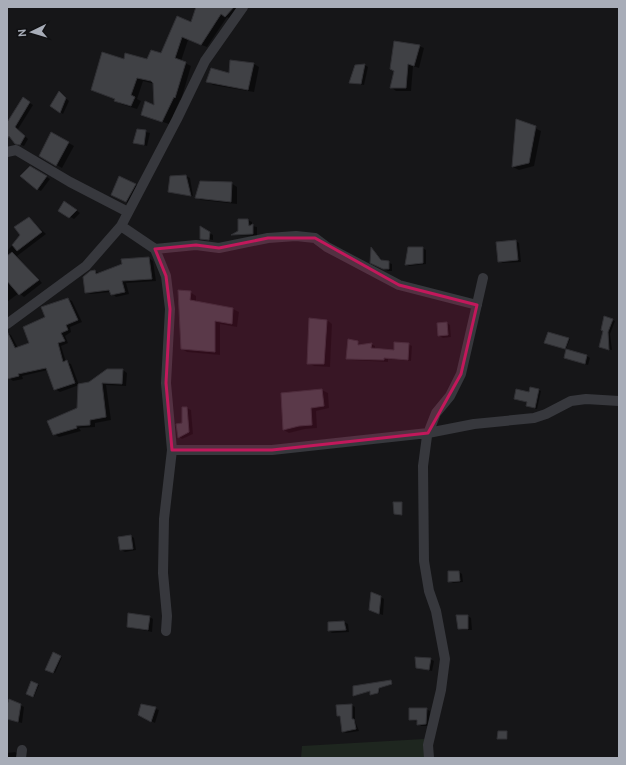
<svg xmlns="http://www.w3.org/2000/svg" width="626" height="765" font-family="Cabin,sans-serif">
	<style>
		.green { fill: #1e261f }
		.shadow { fill: #0007 }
		.building { fill: #404145; stroke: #303034 }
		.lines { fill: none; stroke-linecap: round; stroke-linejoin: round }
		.minor { stroke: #37383d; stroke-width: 10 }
		.marked { fill: #c2185b; fill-opacity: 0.2; stroke: #c2185b; stroke-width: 3; stroke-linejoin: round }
	</style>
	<rect width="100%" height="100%" fill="#161618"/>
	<path class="green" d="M424,739L425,758H301L302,746Z"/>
	<path class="shadow" d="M197,7H243L232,20L227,17L207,47L188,40L181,61L191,66L181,100H180L169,124L142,115L155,106V84L143,81L137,99L141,101L137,109L121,104L116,99L98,92L125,60H147L162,55L191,24Z
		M419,46L424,48L419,68L413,66L411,91H396L392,88Z
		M231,61L254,64L259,67L254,92L213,85L208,82L230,74Z
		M365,65L368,67L364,85L350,83Z
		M59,92L69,101L63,114L60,112Z
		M23,99L33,105L18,129L28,139L24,146L16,143L7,133V127Z
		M517,120L541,131L534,166L519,170L513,167Z
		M137,130L150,133L147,146L134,142Z
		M51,133L74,146L62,168L41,156Z
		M30,167L50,179L41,191L37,189Z
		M186,176L190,178L193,196L169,191Z
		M231,183L237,187V204L201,200L196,197Z
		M135,184L139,186L130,204L115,196Z
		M68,204L80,213L74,219L59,210Z
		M29,218L46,234L17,256L42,283L24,297L19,293L7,302V251L22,235Z
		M248,220L252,222V226L257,227V236L234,235L239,232Z
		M201,228L213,235V240L201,238Z
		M516,241L519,243L521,262L503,263L499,261Z
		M422,248L426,250V264L409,266L406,264Z
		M372,249L383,261L392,264V271H388L371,262Z
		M149,258L153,261L156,281L126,283L129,294L116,297L111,292L91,294L86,292L95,271L100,274Z
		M190,292L196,296V302L233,309L239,312L237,327L220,324V355L187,352L182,349Z
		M68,299L72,301L82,322L70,327L71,332L65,336L68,343L61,346L66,362L71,364L79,385L60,392L55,389L48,370L22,376L23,379L13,381L9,378L7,372V333L11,335L18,348L31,343L46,318Z
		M327,320L332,324L330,367L314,366L308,363Z
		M612,320L615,321L610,334L612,350L602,348L604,331Z
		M447,323L450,325L451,337L443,338L439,336Z
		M569,338L570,339L566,349L547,343Z
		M357,342L361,345L371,344L375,346V349L395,351L408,344L412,346L411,361L388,359V362L351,360L347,358Z
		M587,356L590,358L588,365L565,358Z
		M123,370L127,373L126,386L106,385L111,420L95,423V427L79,428L81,431L59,437L54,434L78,408L90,383Z
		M322,390L328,393L329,408L316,411L317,428L305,429L289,433L284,430Z
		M539,390L541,391L537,409L527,406L528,402L515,399Z
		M187,408L191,410L193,434L182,439L179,437Z
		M402,503L403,515L397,514H395Z
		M131,536L134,538L136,550L125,552L121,550Z
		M459,572L462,574L463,582L453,583L449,581Z
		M381,597L384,599L383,615L374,612Z
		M468,616L471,618L472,630H462L459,628Z
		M150,617L153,619L152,632L128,627Z
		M344,622L348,624L349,632L332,633L328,630Z
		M54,653L62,657L55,673L47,669Z
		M430,659L434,661L432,671L417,667Z
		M391,681L393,684L380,688L379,693L372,695L371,691L354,695Z
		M32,682L39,685L34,697L27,693Z
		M20,705L24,707L22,723L7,719V707Z
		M142,705L159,710L155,723L139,715Z
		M351,705L355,707V721L359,731L346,733L343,731L341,718L338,716Z
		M426,709L430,711L429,726H421L418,722L410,720Z
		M507,732L508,739L498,738Z
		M15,752L18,754V758H7V753Z"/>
	<path class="building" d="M196,7H234L225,17L221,14L201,45L182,37L175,58L186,62L175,98L174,97L162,122L141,115L145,101L154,105L153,83L151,81L137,78L131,95L135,97L131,106L114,101L115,99L91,90L102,52L124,59L125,53L147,59L151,50L161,53L177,16L191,22Z
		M394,41L420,45L414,66L408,64L406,88H390L394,71L390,69Z
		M230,60L254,63L248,90L206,82L211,68L229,73Z
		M365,64L361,84L349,83L355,65Z
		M59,91L66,98L60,113L50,106Z
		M23,97L30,102L15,127L25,136L20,145L15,144L9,136L7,139V120L8,121Z
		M516,119L536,126L529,163L512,167Z
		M137,129L146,130L144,145L133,143Z
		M51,132L69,142L56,166L39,156Z
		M30,166L47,176L37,190L20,176Z
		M186,175L191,196L168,192L170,176Z
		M119,176L136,184L126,202L111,195Z
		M200,181L232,182L231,202L195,198Z
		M64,201L77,210L69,218L58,211Z
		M29,217L42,232L17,251L12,245L20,235L14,227Z
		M238,219H248L249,226L253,224V234L231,235L238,231Z
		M200,226L210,232L209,240L200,239Z
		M516,240L518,260L498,262L496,242Z
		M371,247L381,260L389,261V269H383L370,263Z
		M408,247H423V263L405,265Z
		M12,252L39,280L19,295L7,281V256Z
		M149,257L152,279L122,281L125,292L111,295L109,290L85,293L83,277L90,271L95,270L96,274L122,264L121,259Z
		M178,290L191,291L190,300L233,308L232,324L215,321V352L181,349Z
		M68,298L78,320L66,325L68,330L61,333L65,341L58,343L63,362L67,360L75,383L54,390L46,368L18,374L19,376L7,379V331L15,348L29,343L23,327L45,317L41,307Z
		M604,316L613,319L608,332L609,350L599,347L603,331L601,330Z
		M309,318L327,320L324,364H307Z
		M447,322L448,335L438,336L437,323Z
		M548,332L569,338L565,349L544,343Z
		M348,339L358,341V345L372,343L371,348L394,350V342L409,343L408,360L384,358V360L346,359Z
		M566,349L587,355L585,364L564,358Z
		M107,369H123L122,384L102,383L106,417L90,420V425L76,426L77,428L53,435L47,421L77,408L78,384L89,382Z
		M530,387L539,389L535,408L526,406L527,402L514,399L516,389L529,392Z
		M322,389L324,406L311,408L312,425L299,426L283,430L281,393Z
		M182,407H187L189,432L178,438L176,424L182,423Z
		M393,502H402V515L394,514Z
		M131,535L133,549L120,550L118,537Z
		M448,571H459L460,581L448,582Z
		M371,592L381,596L379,614L369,610Z
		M128,613L150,616L148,630L127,627Z
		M456,615H468V629H458Z
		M344,621L346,630L328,631V622Z
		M53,652L61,656L53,673L45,670Z
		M415,657L431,658L429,670L416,668Z
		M391,680L392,684L379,688L378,693L370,695V691L353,696V686Z
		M31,681L38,684L33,697L26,694Z
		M9,699L21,704L18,722L7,719V705Z
		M141,704L156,707L151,722L138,715Z
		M352,704V719H354L356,729L342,732L340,716H337L336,705Z
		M409,708H427L426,724L417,725V720H409Z
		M498,731H507V739H497Z"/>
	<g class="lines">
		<path class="minor" d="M7,152L16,150L70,182L128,212
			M121,226L155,249L166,276L170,309L166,383L172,450L164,519L163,573L167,616L166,631
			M155,249L196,245L219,248L268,238L296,236L315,238L327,247L399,285L477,305
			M7,324L86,266L121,226L177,119L205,61L243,7
			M172,450H272L428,433L474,424L534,418L546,414L571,401L586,399L619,401
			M21,758L22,750
			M429,758L428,745L441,690L445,659L436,611L429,591L424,561L423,466L427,436L436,413L450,396L461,374L483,278"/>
	</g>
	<path class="marked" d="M268,238H315L399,285L477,305L461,374L428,433L272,450H172L166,383L170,309L166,276L155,249L196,245L219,248Z"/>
	<rect width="626" height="765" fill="none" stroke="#a8adb8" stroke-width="16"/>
	<g transform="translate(32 32) rotate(265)" stroke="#111113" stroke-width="3" paint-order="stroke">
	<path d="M0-3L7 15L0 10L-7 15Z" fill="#a8adb8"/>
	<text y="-6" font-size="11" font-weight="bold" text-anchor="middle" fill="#a8adb8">N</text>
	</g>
</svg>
